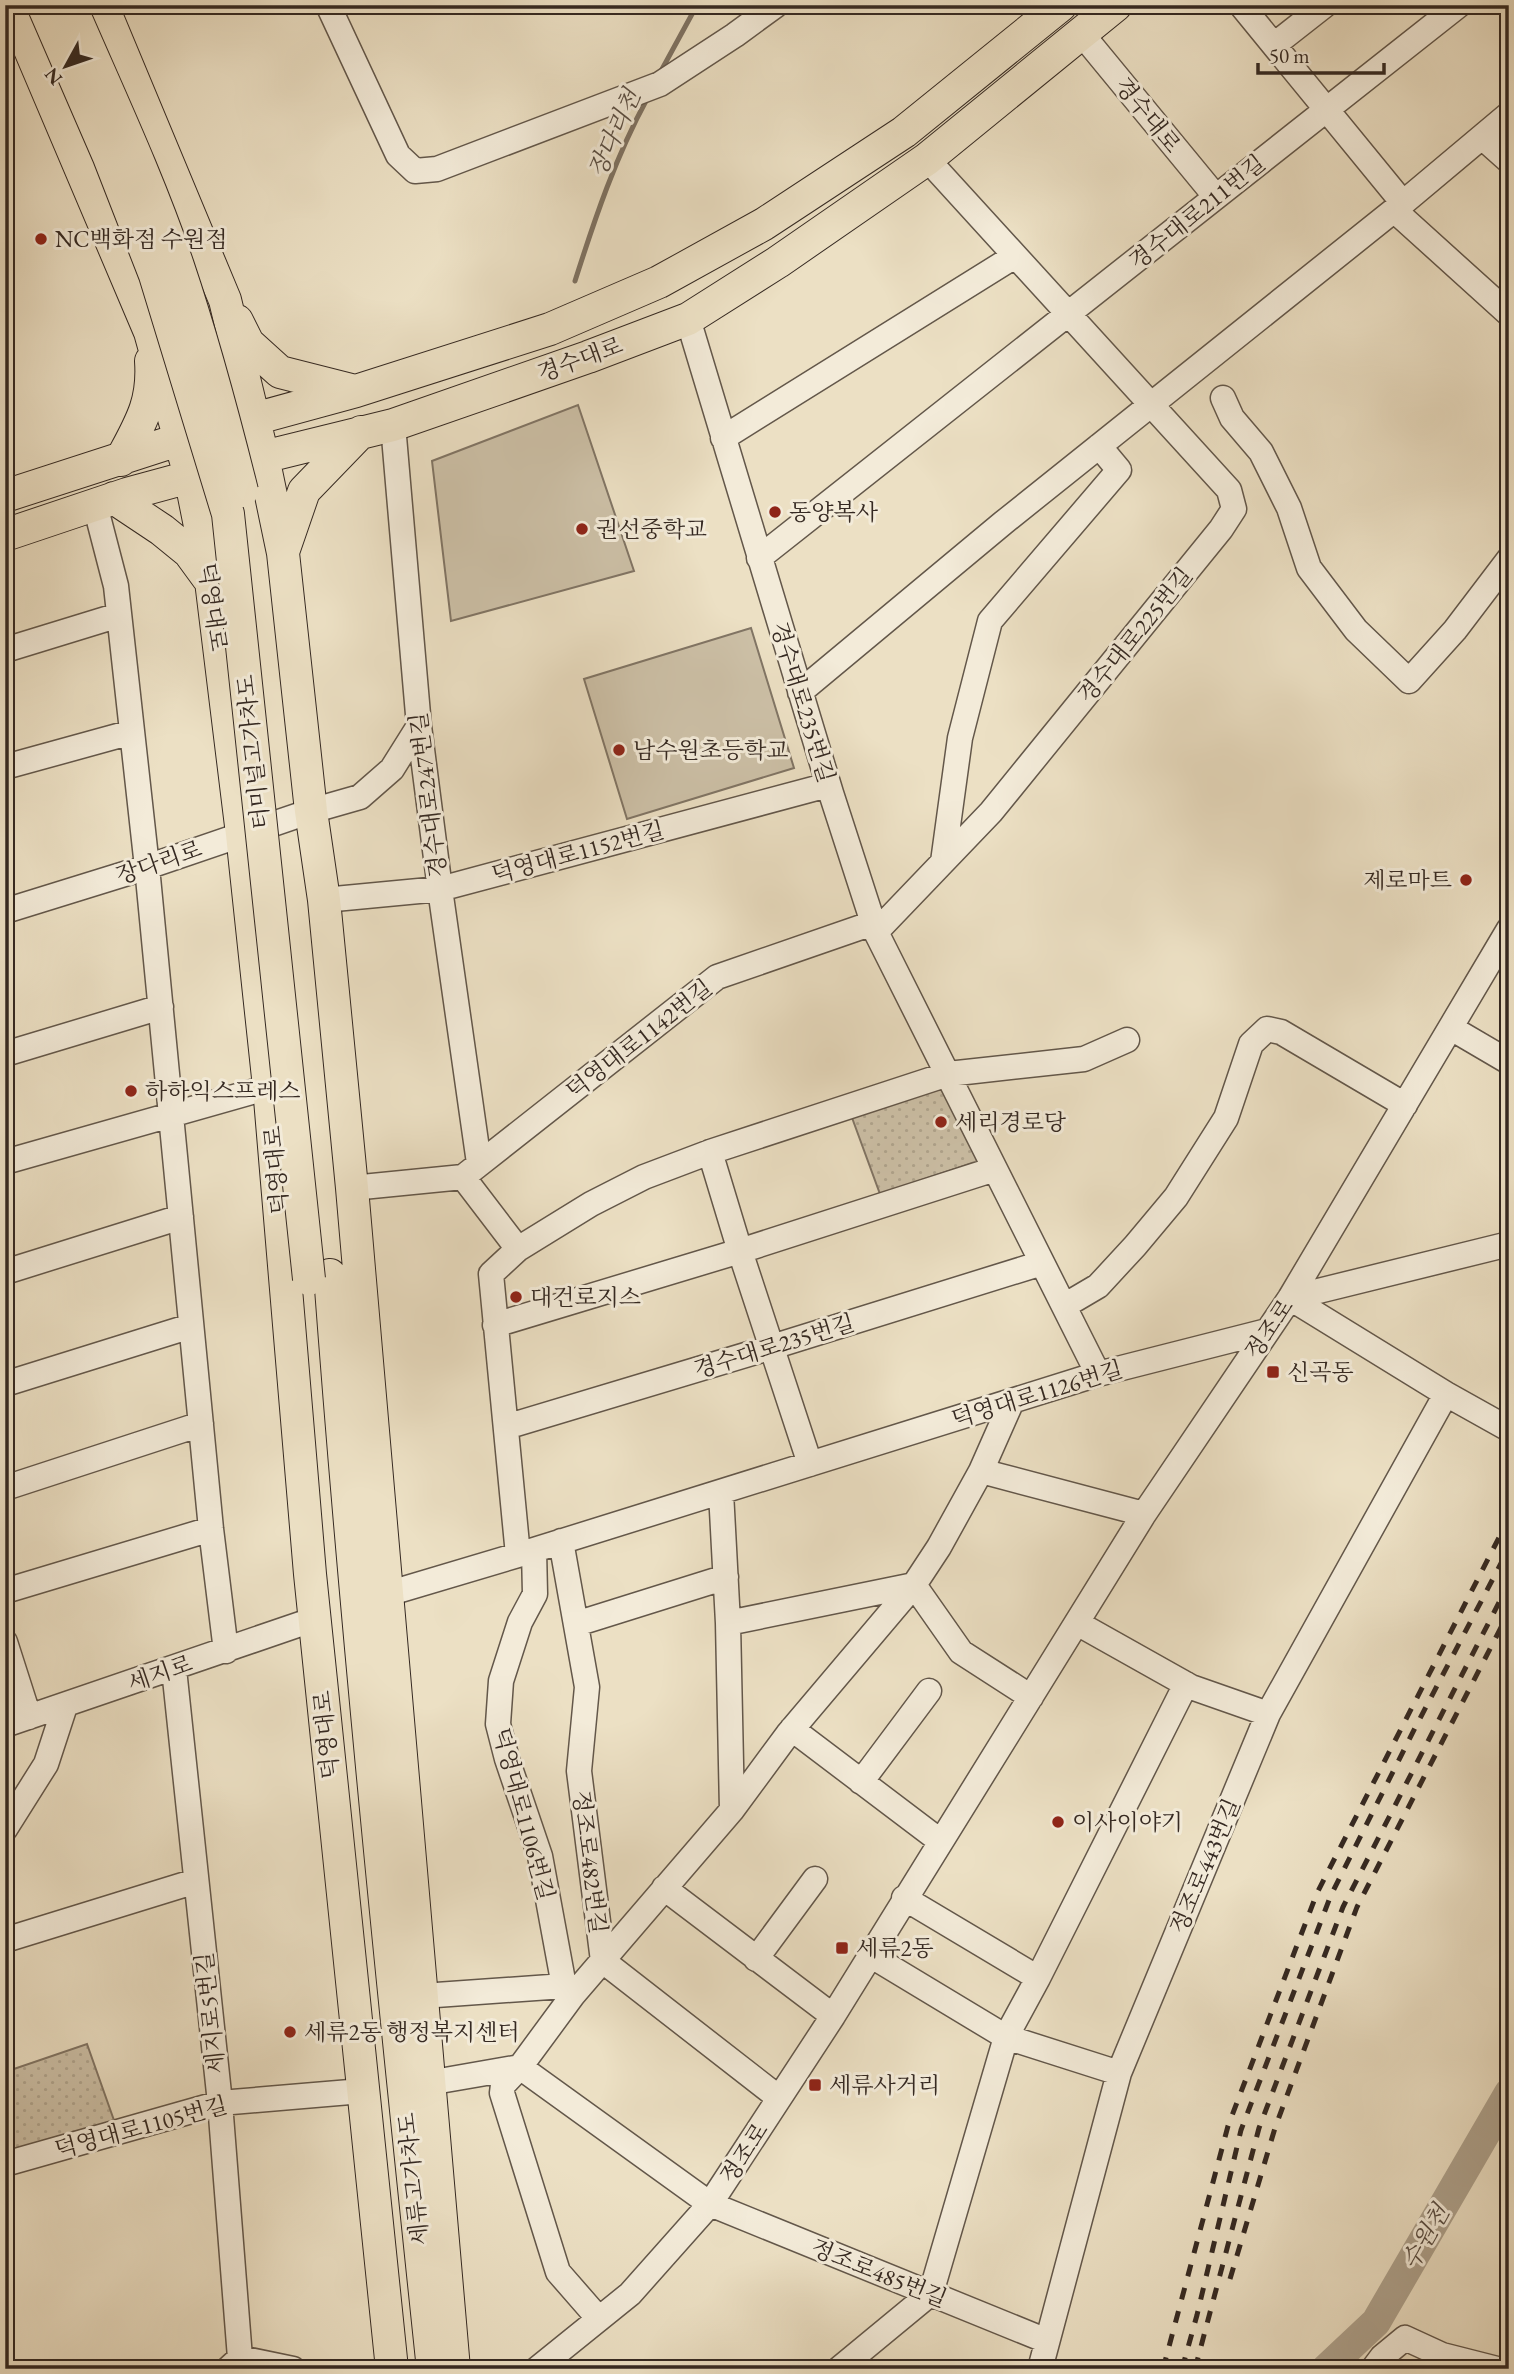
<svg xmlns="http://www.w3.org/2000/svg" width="1514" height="2374" font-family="'EB Garamond','Noto Serif KR',serif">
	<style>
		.grass { fill: url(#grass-dots); stroke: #817565; stroke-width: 2 }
		.garden { fill: #cdc1a8; stroke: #817565; stroke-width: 2 }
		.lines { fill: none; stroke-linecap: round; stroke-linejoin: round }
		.stream { stroke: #7e7262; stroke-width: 5 }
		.river { stroke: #aea28d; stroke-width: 30 }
		.minor-casing { stroke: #63574a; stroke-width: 27 }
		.major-casing { stroke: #352922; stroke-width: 34 }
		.minor { stroke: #f3ebd9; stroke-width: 24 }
		.major { stroke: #ece0c4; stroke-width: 32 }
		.rail { stroke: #352922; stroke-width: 5; stroke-dasharray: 12 12; stroke-linecap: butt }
		.major-bridge-casing { stroke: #352922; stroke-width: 34; stroke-linecap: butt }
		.major-bridge { stroke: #ece0c4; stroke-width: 32 }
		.poi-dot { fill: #8f2418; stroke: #f3ebd9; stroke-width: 2.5 }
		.labels { text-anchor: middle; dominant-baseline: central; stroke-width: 6; stroke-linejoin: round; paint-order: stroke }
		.street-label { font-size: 23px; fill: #352922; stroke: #f3ebd9 }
		.poi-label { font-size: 23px; fill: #352922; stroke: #f3ebd9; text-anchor: start }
		.water-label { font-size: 24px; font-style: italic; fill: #594d42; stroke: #f3ebd9 }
	</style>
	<defs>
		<pattern id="grass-dots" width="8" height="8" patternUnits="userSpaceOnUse" patternTransform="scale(1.75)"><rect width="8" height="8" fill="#cdc1a8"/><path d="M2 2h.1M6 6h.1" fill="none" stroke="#b1a690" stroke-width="1.8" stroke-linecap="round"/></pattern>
	</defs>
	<rect width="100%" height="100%" fill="#ece0c4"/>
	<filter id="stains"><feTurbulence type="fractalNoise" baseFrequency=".00286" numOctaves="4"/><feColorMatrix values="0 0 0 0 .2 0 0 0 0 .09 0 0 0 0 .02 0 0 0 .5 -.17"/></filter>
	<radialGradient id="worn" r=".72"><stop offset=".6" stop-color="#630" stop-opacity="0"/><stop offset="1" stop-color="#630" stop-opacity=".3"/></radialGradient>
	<path class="grass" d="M946,1085L984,1159L880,1194L851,1115Z
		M87,2044L116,2126L9,2158L5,2144V2072Z"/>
	<path class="garden" d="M578,405L634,571L451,621L432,461Z
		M751,628L794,768L627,819L584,679Z"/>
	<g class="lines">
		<path class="stream" d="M661,71L697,5
			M575,281C595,218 616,156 647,99"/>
		<path class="river" d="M1326,2369L1376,2322L1509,2093"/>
		<defs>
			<path id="minor" d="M328,5L398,155L415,171L437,169L660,84L735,35L776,5
				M1241,5L1403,203
				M1081,33L1216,197
				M1274,45L1325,5
				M1482,137L1509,161
				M1394,210L1509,314
				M688,319L831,793L876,932L1098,1374
				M1223,398L1232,418L1261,452L1289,508L1309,568L1356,630L1409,681L1455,630L1509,559
				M393,425L419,726L440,889L479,1163
				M723,438L1015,256
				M95,505L116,586L147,867L211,1529L226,1651
				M759,558L1459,5
				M5,650L119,615
				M800,692L1003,523L1403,203L1509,114
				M5,767L132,732
				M943,862L960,738L990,621L1119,470L1099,446
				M324,900L440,889L828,785
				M5,911L147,867L311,811L360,797L392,769L419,726
				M876,932L991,812L1221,529L1234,509L1229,490L927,159
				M1451,1028L1509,1062
				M5,1054L161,1007
				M710,1152L740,1251L810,1464
				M5,1162L269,1087
				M463,1177L518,1249L491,1274L518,1555
				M352,1188L463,1177L717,977L873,923
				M518,1249L591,1204L644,1177L710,1152L948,1074L1084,1059L1127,1040
				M5,1272L181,1217
				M1290,1298L1446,1394L1505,1427L1509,1420
				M1290,1298L1509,1244
				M1064,1306L1098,1286L1135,1246L1176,1197L1226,1118L1251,1044L1267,1029L1281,1032L1405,1105
				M495,1325L740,1251L995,1169
				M5,1384L191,1326
				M506,1427L772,1347L1042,1263
				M981,1471L1144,1514
				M5,1488L201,1424
				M721,1492L728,1623L732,1810
				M561,1541L587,1687L579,1771L603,1961L779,2098
				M534,1550L535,1594L520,1622L501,1681L498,1724L507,1759L540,1856L564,1986L573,1995
				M5,1591L211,1529
				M387,1594L518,1555L1098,1374L1267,1331
				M728,1623L914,1585L961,1652L1031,1697
				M1077,1623L1191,1687L1268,1714
				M576,1624L726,1577
				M5,1642L29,1717
				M174,1669L220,2103L240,2358L228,2369
				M5,1725L315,1619
				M792,1729L940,1841
				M861,1782L929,1691
				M5,1829L46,1764L65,1706
				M664,1888L833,2016
				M5,1940L196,1881
				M870,1955L1006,2037L1119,2073
				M756,1959L815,1879
				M1038,1978L1186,1684
				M422,1996L564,1986
				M428,2083L520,2067L573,1995L732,1810L788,1734L914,1585L939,1547L981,1471L1012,1401
				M5,2164L220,2103L362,2091
				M599,2319L558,2272L502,2093L503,2085L520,2067L710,2204L1047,2341
				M240,2358L293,2369
				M537,2369L630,2294L710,2204L833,2016L1144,1514L1290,1298L1509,929
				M839,2369L931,2293L1006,2037L1038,1978L904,1898
				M1040,2369L1119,2073L1268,1714L1446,1394
				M1373,2369L1382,2357L1405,2338L1442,2355L1497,2369"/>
			<path id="major" d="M11,5L150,332L190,476L211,581L242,834L269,1087L310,1574L392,2369
				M102,5L225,300L263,457L283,553L311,811L324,900L352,1188L454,2369
				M237,321L248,343L280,372L351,390
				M121,460C140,424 154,403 151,361
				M5,496L181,439L356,391L550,329L659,282L764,224L904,132L1061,5
				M114,498L162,530L189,552L208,578
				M5,535L127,494L263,457L393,425L588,357L688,319L778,262L927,159L1116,5
				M283,552L304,491L361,432
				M330,1275C357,1637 394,1999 432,2360"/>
		</defs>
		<use href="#minor" class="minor-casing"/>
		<use href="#major" class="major-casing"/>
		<use href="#minor" class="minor"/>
		<use href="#major" class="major"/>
		<path class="rail" d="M1230,2279L1275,2128L1357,1907L1509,1612
			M1163,2369L1228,2126L1317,1893L1509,1518
			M1182,2369L1197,2315L1241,2130L1331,1895L1415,1728L1509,1548
			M1195,2369L1259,2128L1343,1907L1509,1583"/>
		<defs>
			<path id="major-bridge" d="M43,5L109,157L155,275L228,514L309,1279
				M70,5C107,91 148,177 178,266C203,340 223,415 242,491"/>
		</defs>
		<use href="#major-bridge" class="major-bridge-casing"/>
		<use href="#major-bridge" class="major-bridge"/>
	</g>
	<g class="poi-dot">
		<circle cx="41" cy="239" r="7"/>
		<circle cx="775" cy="512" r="7"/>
		<circle cx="582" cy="529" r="7"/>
		<circle cx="619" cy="750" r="7"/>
		<circle cx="1466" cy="880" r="7"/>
		<circle cx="131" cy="1091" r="7"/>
		<circle cx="941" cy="1122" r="7"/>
		<circle cx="516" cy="1297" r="7"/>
		<rect x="1266" y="1365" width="14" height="14" rx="3.5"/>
		<circle cx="1058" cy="1822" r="7"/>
		<rect x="835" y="1941" width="14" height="14" rx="3.5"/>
		<circle cx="290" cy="2032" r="7"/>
		<rect x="808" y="2078" width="14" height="14" rx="3.5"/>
	</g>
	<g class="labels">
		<g class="street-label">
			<text transform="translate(1148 115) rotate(51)">경수대로</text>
			<text transform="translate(1197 212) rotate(-39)">경수대로211번길</text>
			<text transform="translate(580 359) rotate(-20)">경수대로</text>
			<text transform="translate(213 607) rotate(82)">덕영대로</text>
			<text transform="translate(1135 635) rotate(-51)">경수대로225번길</text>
			<text transform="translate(803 702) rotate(73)">경수대로235번길</text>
			<text transform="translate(253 752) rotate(-96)">터미널고가차도</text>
			<text transform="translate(428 795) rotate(-97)">경수대로247번길</text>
			<text transform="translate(578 852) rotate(-15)">덕영대로1152번길</text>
			<text transform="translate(159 862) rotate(-19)">장다리로</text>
			<text transform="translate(639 1039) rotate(-38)">덕영대로1142번길</text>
			<text transform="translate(276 1170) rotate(-95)">덕영대로</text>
			<text transform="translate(1269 1329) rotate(-56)">정조로</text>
			<text transform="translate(774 1346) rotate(-17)">경수대로235번길</text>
			<text transform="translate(1037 1394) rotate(-17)">덕영대로1126번길</text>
			<text transform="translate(160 1673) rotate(-19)">세지로</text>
			<text transform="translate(326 1735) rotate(-96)">덕영대로</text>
			<text transform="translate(524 1814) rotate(75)">덕영대로1106번길</text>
			<text transform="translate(590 1862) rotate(83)">정조로482번길</text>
			<text transform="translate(1205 1866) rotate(-67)">정조로443번길</text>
			<text transform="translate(210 2013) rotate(-96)">세지로5번길</text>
			<text transform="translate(141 2127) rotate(-15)">덕영대로1105번길</text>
			<text transform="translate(744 2153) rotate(-57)">정조로</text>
			<text transform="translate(413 2179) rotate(-96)">세류고가차도</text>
			<text transform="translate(879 2273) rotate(22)">정조로485번길</text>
		</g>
		<g class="poi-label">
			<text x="55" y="239">NC백화점 수원점</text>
			<text x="789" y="512">동양복사</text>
			<text x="596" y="529">권선중학교</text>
			<text x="633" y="750">남수원초등학교</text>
			<text x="1452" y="880" text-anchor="end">제로마트</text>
			<text x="145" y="1091">하하익스프레스</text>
			<text x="955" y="1122">세리경로당</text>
			<text x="530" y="1297">대건로지스</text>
			<text x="1287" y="1372">신곡동</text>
			<text x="1072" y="1822">이사이야기</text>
			<text x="856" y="1948">세류2동</text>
			<text x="304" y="2032">세류2동 행정복지센터</text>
			<text x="829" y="2085">세류사거리</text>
		</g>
		<g class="water-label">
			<text transform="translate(614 133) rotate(-66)">장다리천</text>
			<text transform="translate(1425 2237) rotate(-60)">수원천</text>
		</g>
	</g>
	<rect width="1514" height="2374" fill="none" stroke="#ece0c4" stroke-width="28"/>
	<rect x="7" y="7" width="1500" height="2360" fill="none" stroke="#352922" stroke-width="3.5"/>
	<rect x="14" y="14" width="1486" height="2346" fill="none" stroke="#352922" stroke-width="2"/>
	<g transform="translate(66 66) rotate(230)" stroke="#f3ebd9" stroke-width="5" paint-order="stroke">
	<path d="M0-5L12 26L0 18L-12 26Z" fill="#352922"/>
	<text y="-10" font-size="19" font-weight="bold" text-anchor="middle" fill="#352922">N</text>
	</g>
	<path d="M1258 63v10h126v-10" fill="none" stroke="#352922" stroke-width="3.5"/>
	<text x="1269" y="63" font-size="21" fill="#352922" stroke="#f3ebd9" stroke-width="5" paint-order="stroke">50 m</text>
	<rect width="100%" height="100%" filter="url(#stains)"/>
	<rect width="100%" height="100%" fill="url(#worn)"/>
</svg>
